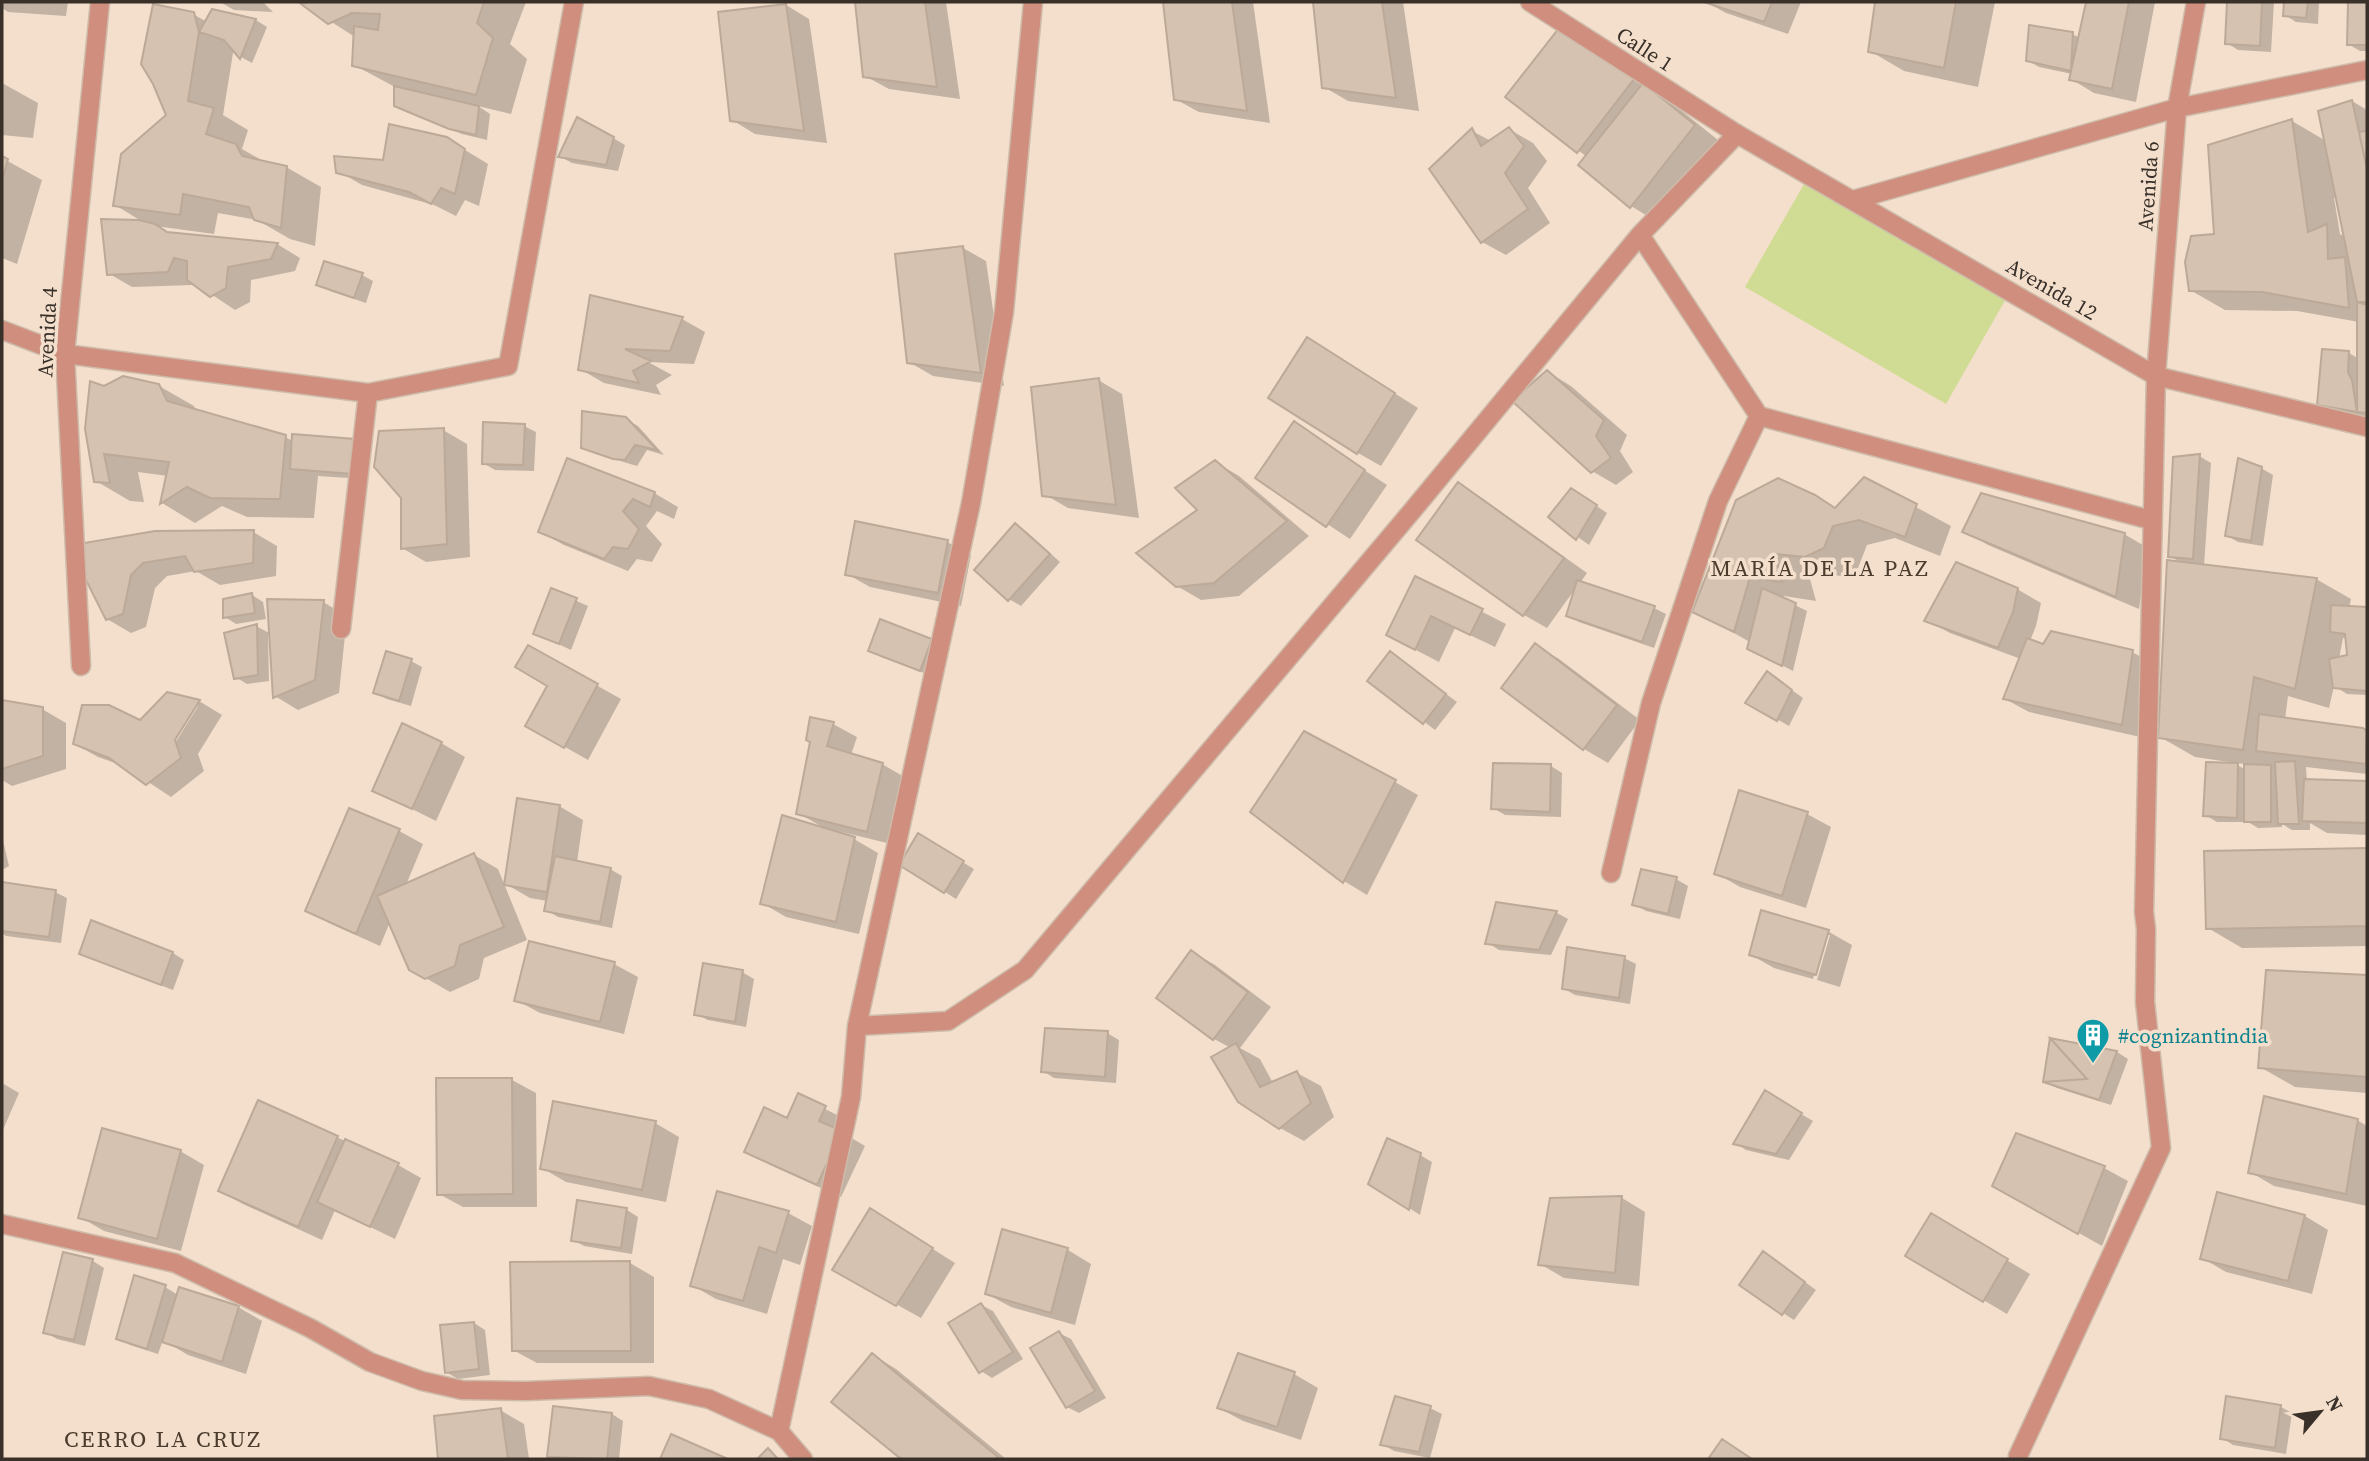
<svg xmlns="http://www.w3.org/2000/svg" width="2369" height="1461" font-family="'Source Serif 4',serif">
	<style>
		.green { fill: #d0dc93 }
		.shadow { fill: #0003; fill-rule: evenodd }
		.building { fill: #d5c2b0; stroke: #bca998; stroke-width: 2 }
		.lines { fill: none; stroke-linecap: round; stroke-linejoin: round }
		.minor-casing { stroke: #cebcab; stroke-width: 21 }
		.tertiary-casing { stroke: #cebcab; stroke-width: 21 }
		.minor { stroke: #d08e7e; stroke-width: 18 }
		.tertiary { stroke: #d08e7e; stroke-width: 18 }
		.labels { text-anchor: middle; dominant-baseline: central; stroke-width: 7; stroke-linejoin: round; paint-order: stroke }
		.street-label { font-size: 21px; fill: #383029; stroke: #f3dfcc }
		.culture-label { font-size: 21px; fill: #0d838f; stroke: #f3dfcc; text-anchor: start }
		.neighbourhood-label { font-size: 23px; letter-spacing: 2px; fill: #4c3c2d; stroke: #f3dfcc }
	</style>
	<rect width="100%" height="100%" fill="#f3dfcc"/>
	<path class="green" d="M1811,172L2011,290L1946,404L1745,287Z"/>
	<path class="shadow" d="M2,2H68L66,16L8,12L2,8Z
		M220,2H263L273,12L234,10Z
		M315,2H526L510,44L527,59L511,114L478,106L490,114L487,140L462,134L407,112L395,105V87L354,65L355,37L305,5Z
		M857,2H946L960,99L889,89L865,76Z
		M1164,2H1253L1270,123L1199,112L1175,99Z
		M1315,2H1403L1419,111L1348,101L1324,87Z
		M1706,2H1801L1788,34L1726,13Z
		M1877,2H1995L1978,87L1904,71L1870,51Z
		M2088,2H2155L2136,102L2094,93L2071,79L2072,74L2039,67L2027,60L2072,34L2080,38Z
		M2229,2H2274L2271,52L2238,50L2227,43Z
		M2286,2H2319L2318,24L2296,22L2285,15Z
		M2350,2H2367V51H2360L2348,44Z
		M786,5L809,19L827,143L755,134L732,120Z
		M213,11L256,20L267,27L252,63L241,57L231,45L233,53L223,115L248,130L242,149L265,162L286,167L321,187L315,246L290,239L257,220L218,213L214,234L155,226L168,233L277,244L300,258L295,271L251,280L250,302L235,310L193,282L192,285L132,287L108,273L143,222L115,205L168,116L193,14L207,22Z
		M1564,25L1667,99L1718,140L1654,220L1631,206L1587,157L1508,96Z
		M2,83L38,103L33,138L2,135Z
		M2352,101L2367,110V417L2330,411L2319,404L2349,353L2359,359V322L2297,311L2225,310L2190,290L2216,236L2292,121L2326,141ZM2334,198H2337L2345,237L2340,234Z
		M1509,129L1533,143L1547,161L1528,188L1550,223L1506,255L1482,242L1472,131L1491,141Z
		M613,138L625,145L618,171L572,163L561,157Z
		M447,139L488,164L479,206L465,200L456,216L434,205L362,185L338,171L384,162Z
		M2,158L42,180L17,264L2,258Z
		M963,248L986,261L1004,386L933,376L909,362Z
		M362,275L373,281L366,303L330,291L319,284Z
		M682,319L705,332L694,364L648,362L672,375L656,385L661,395L604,383L580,369Z
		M1331,353L1418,408L1381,466L1358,453Z
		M1548,372L1571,386L1627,435L1620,451L1633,472L1616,485L1592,471Z
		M1098,380L1122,394L1139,518L1068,508L1044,494Z
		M159,386L194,406L196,411L285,437L364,479L318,476L314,518L247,517L222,506L195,523L162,503L168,476L138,472L144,502L130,501L96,481L104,388Z
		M625,419L638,426L664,455L647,450L637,466L594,453L582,447Z
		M1294,424L1387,485L1350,539L1257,478Z
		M524,426L536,432L534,471L495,470L483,463Z
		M443,430L467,444L470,557L426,562L402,548Z
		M2199,456L2211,463L2204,566L2316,579L2351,599L2349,608L2367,609V695L2347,694L2334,686L2329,708L2288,696L2285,719L2363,729L2367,732V774L2306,767L2307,781L2367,783V835L2327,833L2310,823V830H2292L2282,824V827L2258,828L2248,822H2217L2205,815L2229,762L2195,757L2160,737L2183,564L2170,556ZM2343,638H2347L2349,656L2339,659ZM2234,763L2246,764V770Z
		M568,460L654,493L678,507L674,519L657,511L646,526L662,544L652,562L637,559L628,571L564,545L540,532Z
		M1215,462L1239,476L1309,536L1239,596L1201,600L1177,586Z
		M2261,468L2273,475L2263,546L2238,542L2226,535Z
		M1864,479L1951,526L1940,556L1895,538L1867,545L1858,568L1841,576L1808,572L1816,601L1784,596L1783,599L1807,611L1793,671L1760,654L1750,642L1694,611L1837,509Z
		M1458,484L1482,498L1587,573L1580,583L1654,608L1666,614L1654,648L1579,622L1568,615L1575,589L1547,628L1524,615L1418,540Z
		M1583,497L1607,513L1589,545L1550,517Z
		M1015,525L1027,532L1060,562L1021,606L1009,599Z
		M1965,531L2124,534L2148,548L2139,609L1988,545Z
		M253,532L277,546L276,576L220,585L196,571L167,576L155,588L146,627L131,633L107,619L86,576Z
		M947,542L971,555L961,606L870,587L847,574Z
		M1416,578L1506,624L1495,647L1455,628L1439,662L1412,648Z
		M2,583H3V621H2Z
		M2017,589L2041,603L2036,626L2030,641L2044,646L2132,652L2156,665L2145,738L2029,712L2005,699L2021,659L1950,633L1926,620Z
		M552,590L588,606L571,650L535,633Z
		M252,595L263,602L266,619L236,624L225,617Z
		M323,602L347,616L339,693L298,710L275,696L271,635H268L269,681L247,684L235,677L256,626L271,634Z
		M881,621L943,647L932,676L881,657L870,650Z
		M1535,645L1559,659L1640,720L1608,763L1584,749L1503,688Z
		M528,647L621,699L588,760L528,726L550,685Z
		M1391,653L1457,702L1435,730L1370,681Z
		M411,661L422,667L411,706L387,699L375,692Z
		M1768,673L1803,698L1789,726L1748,703Z
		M199,701L222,715L198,754L204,771L171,797L124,766L98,757L75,744ZM194,706H198L172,748L169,746Z
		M2,702L42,709L66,723V769L12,786L2,780Z
		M833,724L857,737L851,755L882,764L906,778L891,844L838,831L837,834L854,839L878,853L859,934L786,917L762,903L824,828L798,813Z
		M441,743L465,757L436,821L374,790Z
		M1551,766L1562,773L1561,817L1505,815L1493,808Z
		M1395,782L1418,795L1367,895L1344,881Z
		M559,806L583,820L577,862L610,869L622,876L612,928L558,917L546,910L548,901L530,898L506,884Z
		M1807,814L1831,827L1806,908L1740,887L1716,873Z
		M399,831L423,844L406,885L474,855L498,869L527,940L484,958L479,979L450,992L410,969L390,922L380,946L331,924L307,911Z
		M918,835L974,869L956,899L901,864Z
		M2,836L9,866L2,870Z
		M2367,850V946L2242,948L2208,928L2206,853Z
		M1676,879L1688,886L1680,919L1646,911L1634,904Z
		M2,883L55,892L67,898L61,943L6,936L2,933Z
		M1497,904L1557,913L1568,919L1551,955L1499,950L1488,943Z
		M1762,912L1829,932L1852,945L1840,987L1817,980L1830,935H1826L1813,979L1774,968L1751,955Z
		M92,923L173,953L184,960L173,990L92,959L81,953Z
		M1192,952L1215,965L1271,1007L1240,1048L1260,1059L1273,1083L1297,1073L1321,1086L1334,1117L1304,1141L1280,1128L1231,1048L1214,1039Z
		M1624,958L1636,964L1630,1004L1575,995L1563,988Z
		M614,964L638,977L624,1034L540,1013L516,1000Z
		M742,972L754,979L746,1027L708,1020L696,1014Z
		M2268,972L2367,977V1093L2295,1087L2260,1067Z
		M1107,1033L1119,1040L1116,1083L1054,1078L1043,1071Z
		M2052,1040L2117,1052L2128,1059L2111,1105L2057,1088L2045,1081Z
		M512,1080L536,1093L537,1207H463L439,1194Z
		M2,1083L19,1093L2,1132Z
		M1766,1093L1813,1121L1789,1160L1746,1150L1735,1143Z
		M799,1096L849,1121L843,1133L865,1146L841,1197L770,1165L746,1151L788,1120Z
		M259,1102L398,1165L421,1178L395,1239L335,1210L322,1240L243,1204L220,1191Z
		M2357,1120L2367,1126V1206L2274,1186L2250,1172Z
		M655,1123L679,1137L666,1202L566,1182L542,1168Z
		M2017,1135L2104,1168L2128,1181L2102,1246L2018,1199Z
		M180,1151L204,1165L181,1251L104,1231L80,1217Z
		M1420,1155L1432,1162L1420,1215L1370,1183Z
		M1622,1198L1645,1212L1639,1286L1564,1278L1540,1264L1552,1200Z
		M627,1210L638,1217L632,1254L584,1246L573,1240Z
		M871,1210L955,1263L921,1318L858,1283Z
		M788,1213L812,1226L800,1265L783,1259L767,1314L716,1299L692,1285Z
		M2305,1216L2328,1230L2312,1294L2226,1272L2202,1258Z
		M1955,1229L2030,1274L2007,1314L1907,1255Z
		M1003,1231L1068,1250L1091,1264L1075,1325L1011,1307L987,1294Z
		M1775,1260L1816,1290L1794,1320L1783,1313Z
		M93,1261L104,1268L85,1346L57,1339L45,1332Z
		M630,1263L654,1277V1363H537L513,1350Z
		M165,1287L178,1295L238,1307L262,1321L246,1374L188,1355L163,1340L158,1354L130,1345L118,1338Z
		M981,1305L993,1311L1023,1359L992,1378L981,1371Z
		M474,1323L485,1330L490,1375L458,1379L446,1372Z
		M1059,1333L1071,1339L1106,1398L1079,1413L1067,1407Z
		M873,1355L896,1369L1006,1459H904L834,1402Z
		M1240,1355L1294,1374L1318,1388L1301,1440L1243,1421L1219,1408Z
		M2281,1407L2292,1413L2286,1454L2233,1445L2222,1438Z
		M1430,1408L1442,1414L1430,1458L1394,1451L1382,1444Z
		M500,1410L524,1424L529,1459H440L436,1418Z
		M612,1414L623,1421L619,1459H555L549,1456Z"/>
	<path class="building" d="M309,2H484L477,23L493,38L476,95L352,66L354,26L378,30L380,14L352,13L328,24L301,4Z
		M855,2H925L937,87L863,77Z
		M1163,2H1232L1247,111L1174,100Z
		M1313,2H1382L1396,98L1322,88Z
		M1704,2H1772L1764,22Z
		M1875,2H1956L1944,68L1868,52Z
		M2086,2H2129L2112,89L2069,80Z
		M2227,2H2262L2260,46L2225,44Z
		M2284,2H2308L2306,18L2283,16Z
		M2348,2H2367V45H2347Z
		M153,4L194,12L199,32L188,101L214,108L206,134L236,144L242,156L287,166L281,228L254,220L249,207L183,194L180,215L113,206L121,154L166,115L153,84L141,64Z
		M786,4L804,131L730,121L718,12Z
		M212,9L256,19L240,59L224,40L199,32Z
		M1563,23L1634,79L1577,153L1505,97Z
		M2029,25L2073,32L2071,71L2026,61Z
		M1643,83L1695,125L1630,208L1578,165Z
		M394,86L479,106L476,135L449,129L394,106Z
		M2352,100L2367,169V302H2357L2318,111Z
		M577,117L614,137L606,165L558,157Z
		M2292,119L2308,232L2327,224L2328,259L2345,257L2349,308L2262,292L2189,291L2185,262L2191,236L2214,234L2208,145Z
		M389,124L447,137L465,149L455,194L441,188L431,204L409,192L336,173L334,156L383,160Z
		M1509,127L1524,146L1505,173L1528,209L1481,243L1429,169L1472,128L1481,146Z
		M2367,131V169L2359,132Z
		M2,156L8,159L2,180Z
		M101,219L139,220L155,224L167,232L278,243L271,259L228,267L226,288L210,297L187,280V261L174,258L168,272L107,275Z
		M963,246L981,373L907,363L895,254Z
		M324,261L363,273L354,298L316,285Z
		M590,295L683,317L670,351L625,349L651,361L633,371L639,383L578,370Z
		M2357,302L2367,305V413L2357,412Z
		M1307,337L1395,393L1357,454L1268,398Z
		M2322,349L2349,351L2348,372L2352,380L2357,412L2317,405Z
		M1547,370L1604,420L1596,436L1611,458L1591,473L1512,401Z
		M123,376L159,384L167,401L286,435L280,499L210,498L187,487L160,504L169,462L104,454L110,483L94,482L85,429L90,381L104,386Z
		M1099,378L1116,505L1042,496L1031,387Z
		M582,411L626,417L657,450L635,445L625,460L613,459L581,448Z
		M1294,421L1365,470L1326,527L1255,478Z
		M483,422L525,424L523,465L482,464Z
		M444,428L447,544L401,549V498L374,467L379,431Z
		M292,434L355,439L353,474L290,469Z
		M2200,454L2193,559L2168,557L2173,457Z
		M567,458L655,492L650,507L633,499L623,511L639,529L628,549L613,547L604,559L538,532Z
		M2238,458L2262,467L2251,541L2225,536Z
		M1215,460L1287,521L1214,583L1176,587L1136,553L1197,510L1175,488Z
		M1864,477L1917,504L1905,537L1859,520L1833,526L1824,548L1805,557L1775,554L1782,582L1750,577L1734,632L1692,612L1736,500L1778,478L1815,495L1835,508Z
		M1458,482L1564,558L1523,616L1416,540Z
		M1571,488L1597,505L1576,540L1548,517Z
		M1981,493L2125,533L2116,597L1962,532Z
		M855,521L948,540L938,593L845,575Z
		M1015,523L1050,554L1008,601L974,570Z
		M254,530L253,563L194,572L185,556L143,563L131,575L123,614L106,620L84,576V543L155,531Z
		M2167,560L2317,578L2295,689L2254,677L2243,750L2158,738Z
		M1956,562L2018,588L2013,612L1998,648L1924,621Z
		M1415,576L1483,609L1470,635L1431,616L1415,650L1386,635Z
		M1577,580L1655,606L1642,642L1566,616Z
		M551,588L577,598L559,644L533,634Z
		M1762,588L1796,603L1782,666L1747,649Z
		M252,593L255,613L223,618V599Z
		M267,599L324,600L315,680L273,698Z
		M2331,605L2367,607V691L2333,688L2329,659L2347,655L2345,634L2330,632Z
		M880,619L932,639L920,671L868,651Z
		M257,624L258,675L234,679L224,633Z
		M2051,631L2133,650L2122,725L2003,699L2027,638L2043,644Z
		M1535,643L1617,705L1583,750L1501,688Z
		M528,645L598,684L564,748L525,726L547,686L515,667Z
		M386,651L412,659L399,701L373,693Z
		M1390,651L1446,694L1423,724L1367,681Z
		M1767,671L1792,690L1777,721L1745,703Z
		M167,692L200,700L175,740L181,758L146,785L109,758L73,744L82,705H109L140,720Z
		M2,700L43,707V756L2,769Z
		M2259,714L2363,728L2367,731L2366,764L2256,751Z
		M810,717L834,722L827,746L883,763L867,832L796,814L810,742L806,740Z
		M402,723L442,742L412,809L372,791Z
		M1304,731L1396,780L1343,883L1250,812Z
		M2295,761L2299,824H2278L2275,762Z
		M2206,762L2238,763L2237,818L2203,816Z
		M1493,763L1551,764L1550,812L1491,809Z
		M2244,764L2271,765V822H2244Z
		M2304,779L2367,781V823L2302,821Z
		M1739,790L1808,812L1782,896L1714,874Z
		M517,798L560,805L547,892L504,885Z
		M349,808L400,829L356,934L305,911Z
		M782,815L855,837L836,922L760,904Z
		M918,833L964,861L944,893L899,865Z
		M2367,848V926L2206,929L2204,851Z
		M474,853L504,927L460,945L455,966L425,979L409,970L377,896Z
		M555,856L611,868L600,922L544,911Z
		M1641,869L1677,877L1668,914L1632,905Z
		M2,882L56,890L49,937L2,931Z
		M1496,902L1557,911L1539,950L1485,944Z
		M1761,910L1829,930L1816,975L1749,955Z
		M91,920L173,952L161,985L79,954Z
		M529,941L615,962L600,1022L514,1001Z
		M1567,947L1625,956L1619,998L1562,989Z
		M1191,950L1248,992L1213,1040L1156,998Z
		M703,963L743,970L735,1022L694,1015Z
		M2266,970L2367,975V1077L2258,1068Z
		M1045,1028L1108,1031L1105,1077L1041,1072Z
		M2050,1038L2117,1051L2099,1100L2043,1082Z
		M2050,1038L2117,1051L2099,1100L2043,1082L2087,1079Z
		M1236,1043L1260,1087L1297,1071L1311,1103L1279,1129L1238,1102L1211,1057Z
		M436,1078H512L513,1194L437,1195Z
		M1765,1090L1802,1113L1776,1154L1733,1144Z
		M798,1093L826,1106L819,1121L842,1131L817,1185L744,1152L764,1107L787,1118Z
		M2264,1096L2358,1119L2346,1194L2248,1173Z
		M258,1100L338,1136L298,1227L218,1191Z
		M553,1101L656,1121L642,1190L540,1169Z
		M102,1128L181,1150L157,1239L78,1218Z
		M2016,1133L2105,1166L2078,1234L1992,1186Z
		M1387,1138L1421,1153L1409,1210L1368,1184Z
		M345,1139L399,1163L370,1227L317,1202Z
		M717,1191L789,1211L776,1253L759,1247L743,1301L690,1286Z
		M2217,1192L2305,1215L2288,1281L2200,1259Z
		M1622,1196L1615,1273L1538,1265L1550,1198Z
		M577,1200L627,1208L621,1248L571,1241Z
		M870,1208L933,1248L896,1306L832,1270Z
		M1931,1213L2008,1259L1983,1302L1905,1256Z
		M1002,1229L1068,1248L1051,1313L985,1294Z
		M1763,1251L1805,1282L1782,1315L1739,1285Z
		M63,1252L93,1259L74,1340L43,1333Z
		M630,1261L631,1351H512L510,1262Z
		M134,1275L166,1285L147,1349L116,1339Z
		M179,1287L239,1306L222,1362L162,1342Z
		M981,1303L1013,1352L979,1373L948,1323Z
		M474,1322L479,1369L445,1373L440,1325Z
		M1059,1331L1095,1391L1066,1408L1030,1348Z
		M872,1353L998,1457L996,1459H901L831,1402Z
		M1238,1353L1295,1372L1277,1427L1217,1408Z
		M1395,1396L1431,1406L1419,1452L1380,1445Z
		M2226,1396L2281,1405L2275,1448L2220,1439Z
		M553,1406L612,1413L607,1459L547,1457Z
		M501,1408L508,1459H438L434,1416Z
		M671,1434L728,1459H660Z
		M1722,1439L1752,1459H1708Z
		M768,1448L778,1459H757Z"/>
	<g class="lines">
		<defs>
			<path id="minor" d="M1853,200L2177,108L2367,70
				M1640,235L1759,416L2151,520
				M2,330L65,354L368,393L508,366L574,2
				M341,629L368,393
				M81,666L65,354L100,2
				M1611,873L1651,703L1718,501L1759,416
				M857,1026L948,1021L1025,970L1412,511L1640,235L1737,134
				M2,1224L175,1263L310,1328L370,1362L422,1381L462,1390L526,1391L649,1386L709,1399L779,1431L803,1459
				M779,1431L851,1097L857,1026L971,503L1004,312L1033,2
				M2018,1456L2161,1148L2145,1002L2146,929L2144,912L2156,376L2177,108L2196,2"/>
			<path id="tertiary" d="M1530,2L1737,134L2156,376L2367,427"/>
		</defs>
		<use href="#minor" class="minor-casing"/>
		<use href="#tertiary" class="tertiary-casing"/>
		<use href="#minor" class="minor"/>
		<use href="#tertiary" class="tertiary"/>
	</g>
	<defs>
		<symbol id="building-pin" viewBox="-11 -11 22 30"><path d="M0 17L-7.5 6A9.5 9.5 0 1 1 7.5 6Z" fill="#0f9aa8" stroke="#f3dfcc"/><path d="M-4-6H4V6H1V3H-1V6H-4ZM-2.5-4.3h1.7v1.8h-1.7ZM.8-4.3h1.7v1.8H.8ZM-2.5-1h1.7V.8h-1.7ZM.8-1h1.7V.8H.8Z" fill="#fff"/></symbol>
	</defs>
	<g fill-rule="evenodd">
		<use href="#building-pin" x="2074" y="1016" width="38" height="52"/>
	</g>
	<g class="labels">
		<g class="street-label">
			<text transform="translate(1645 49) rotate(33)">Calle 1</text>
			<text transform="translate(2148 186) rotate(-86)">Avenida 6</text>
			<text transform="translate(2052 289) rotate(30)">Avenida 12</text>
			<text transform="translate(47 332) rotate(-87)">Avenida 4</text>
		</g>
		<g class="culture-label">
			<text x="2118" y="1035">#cognizantindia</text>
		</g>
		<g class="neighbourhood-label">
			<text x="1820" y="568">MARÍA DE LA PAZ</text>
			<text x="163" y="1439">CERRO LA CRUZ</text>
		</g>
	</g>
	<rect width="2369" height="1461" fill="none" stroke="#383029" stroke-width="7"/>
	<g transform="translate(2320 1412) rotate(61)" stroke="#f3dfcc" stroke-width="5" paint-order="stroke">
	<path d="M0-5L12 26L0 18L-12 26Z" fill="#383029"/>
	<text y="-10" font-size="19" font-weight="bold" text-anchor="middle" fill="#383029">N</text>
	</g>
</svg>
